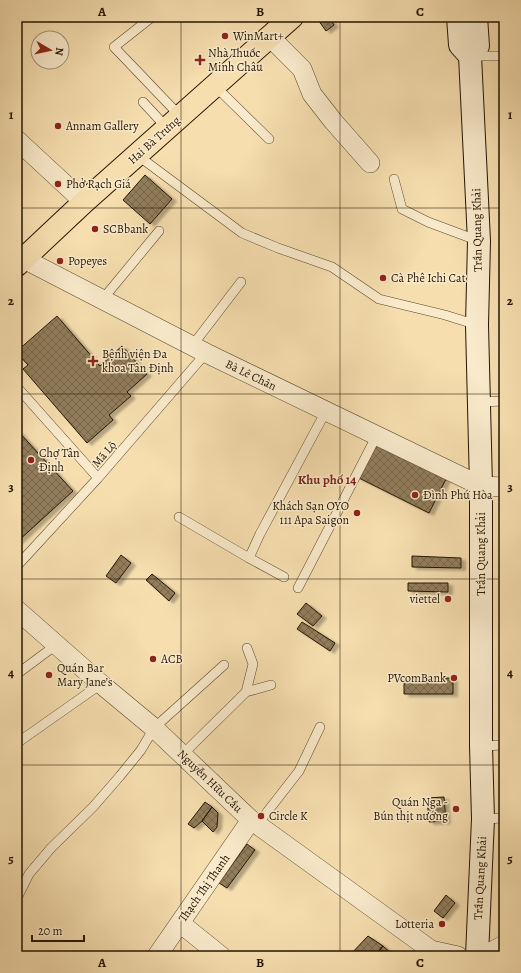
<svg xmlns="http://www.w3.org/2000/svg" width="521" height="973" font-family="Alegreya,serif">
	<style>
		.building { fill: url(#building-cross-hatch); stroke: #241400; filter: url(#shadow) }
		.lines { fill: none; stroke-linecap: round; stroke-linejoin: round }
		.lane-casing { stroke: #58462c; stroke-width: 10 }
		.street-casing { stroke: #58462c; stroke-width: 20 }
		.secondary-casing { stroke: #241400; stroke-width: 24 }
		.primary-casing { stroke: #241400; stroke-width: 24 }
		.lane { stroke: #f9eacb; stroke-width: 9 }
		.street { stroke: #f9eacb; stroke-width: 19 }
		.secondary { stroke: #f9eacb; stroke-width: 22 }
		.primary { stroke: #f6deaf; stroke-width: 22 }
		.grid { fill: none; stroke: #241400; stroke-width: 1; stroke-opacity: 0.55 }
		.poi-dot { fill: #8f2418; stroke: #f9eacb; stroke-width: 1.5 }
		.labels { text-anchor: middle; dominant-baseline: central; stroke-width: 3; stroke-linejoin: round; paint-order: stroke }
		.poi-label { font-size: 12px; fill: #241400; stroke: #f9eacb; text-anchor: start }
		.street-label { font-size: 12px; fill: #241400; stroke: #f9eacb }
		.neighbourhood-label { font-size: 13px; font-weight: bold; fill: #7a1f14; stroke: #f9eacb }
		.neatline { fill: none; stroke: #241400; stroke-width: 1.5 }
		.grid-label { font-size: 13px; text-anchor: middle; font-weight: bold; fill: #241400 }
	</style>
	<defs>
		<pattern id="building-cross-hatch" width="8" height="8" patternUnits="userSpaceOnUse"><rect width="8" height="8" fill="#917d5b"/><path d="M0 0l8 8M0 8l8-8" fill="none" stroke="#766549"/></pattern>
		<filter id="shadow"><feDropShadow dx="4.5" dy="2.5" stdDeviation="1" flood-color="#0004"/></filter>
	</defs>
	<rect width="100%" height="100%" fill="#f6deaf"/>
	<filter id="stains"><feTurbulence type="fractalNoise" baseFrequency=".005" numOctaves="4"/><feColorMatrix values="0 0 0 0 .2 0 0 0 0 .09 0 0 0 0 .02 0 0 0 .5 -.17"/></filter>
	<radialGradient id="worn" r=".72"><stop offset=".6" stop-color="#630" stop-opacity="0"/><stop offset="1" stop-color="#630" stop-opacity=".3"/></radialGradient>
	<path class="building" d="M316,17H329L334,25L326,31Z
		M145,175L172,199L150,224L123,200Z
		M57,316L100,366L122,346L147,374L127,392L131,396L109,415L113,420L87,443L23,369L28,365L17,353V351Z
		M17,430L73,491L17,542Z
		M375,441L447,477L429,513L357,477Z
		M121,555L131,563L116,583L106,576Z
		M412,556L461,558V568L412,567Z
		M152,574L175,593L169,601L146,580Z
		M408,583H448V592L408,591Z
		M306,603L322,616L313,626L297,614Z
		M302,622L335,643L330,651L297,629Z
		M404,678H453V694H404Z
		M444,797L446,821L429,822L427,798Z
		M205,802L212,807L202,821L194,828L188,824Z
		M212,807L218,813L217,827L213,832L202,821Z
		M247,844L255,850L227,888L219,883Z
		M446,895L455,903L443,918L434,911Z
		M368,936L383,946L375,956H349Z
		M383,946L394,956H375Z"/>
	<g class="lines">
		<defs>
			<path id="lane" d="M152,17L114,47L180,116
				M471,56H504
				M215,86L269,139
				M143,102L167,128
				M137,155L242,233L278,248L332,267L379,299L445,315L477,325
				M394,179L402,209L428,222L479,241
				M102,300L159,231
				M192,346L241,282
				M17,387L98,478
				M480,402L504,401
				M179,517L249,558
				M17,566L98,478L206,353
				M284,577L249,558L260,534L326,411
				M298,588L377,435
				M17,674L56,645
				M246,692L253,664L247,648
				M17,743L101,684
				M481,746L504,745
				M182,755L246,692L271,685
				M483,819L504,818
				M257,825L299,771L320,727
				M17,898L29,874L51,848L93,807L120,776L141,750L154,728L224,665"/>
			<path id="street" d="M270,37L302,69L312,94L333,121L370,163
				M17,140L84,202
				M24,259L206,353L481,486L504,487
				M17,610L101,684L154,728L251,820L431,950L458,956
				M180,923L221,956
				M157,956L251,820
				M483,956L504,945"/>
			<path id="secondary" d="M458,17L460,45L470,56L479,241L477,325L481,486V746L483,819L477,956
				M470,56L478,46L476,17"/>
			<path id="primary" d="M17,265L84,202L292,17"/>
		</defs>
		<use href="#lane" class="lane-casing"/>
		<use href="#street" class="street-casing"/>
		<use href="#secondary" class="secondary-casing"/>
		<use href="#primary" class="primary-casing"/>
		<use href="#lane" class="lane"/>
		<use href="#street" class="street"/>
		<use href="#secondary" class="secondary"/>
		<use href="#primary" class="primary"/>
	</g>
	<path class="grid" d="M181,17V956M340,17V956M17,208H504M17,394H504M17,579H504M17,765H504"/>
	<g class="poi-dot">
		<circle cx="225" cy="36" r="4"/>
		<path d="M198 54h4v4h4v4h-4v4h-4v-4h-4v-4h4z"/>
		<circle cx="58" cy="126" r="4"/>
		<circle cx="58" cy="184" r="4"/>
		<circle cx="95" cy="229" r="4"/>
		<circle cx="60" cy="261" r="4"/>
		<circle cx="383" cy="278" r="4"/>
		<path d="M91 355h4v4h4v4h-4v4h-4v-4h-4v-4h4z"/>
		<circle cx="31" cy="460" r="4"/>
		<circle cx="415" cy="495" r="4"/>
		<circle cx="357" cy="513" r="4"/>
		<circle cx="448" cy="599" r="4"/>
		<circle cx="153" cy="659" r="4"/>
		<circle cx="49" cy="675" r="4"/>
		<circle cx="454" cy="678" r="4"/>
		<circle cx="456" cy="809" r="4"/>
		<circle cx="261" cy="816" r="4"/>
		<circle cx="442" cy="924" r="4"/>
	</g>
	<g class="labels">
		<g class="poi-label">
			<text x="233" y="36">WinMart+</text>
			<text x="208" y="53">Nhà Thuốc<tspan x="208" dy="14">Minh Châu</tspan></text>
			<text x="66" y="126">Annam Gallery</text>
			<text x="66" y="184">Phở Rạch Giá</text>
			<text x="103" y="229">SCBbank</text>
			<text x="68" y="261">Popeyes</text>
			<text x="391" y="278">Cà Phê Ichi Cat</text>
			<text x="102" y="354">Bệnh viện Đa<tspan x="102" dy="14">khoa Tân Định</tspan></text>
			<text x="39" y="453">Chợ Tân<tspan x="39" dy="14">Định</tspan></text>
			<text x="423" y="495">Đình Phú Hòa</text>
			<text x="349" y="506" text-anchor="end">Khách Sạn OYO<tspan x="349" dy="14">111 Apa Saigon</tspan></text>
			<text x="440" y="599" text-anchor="end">viettel</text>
			<text x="161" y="659">ACB</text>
			<text x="57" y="668">Quán Bar<tspan x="57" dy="14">Mary Jane’s</tspan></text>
			<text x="446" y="678" text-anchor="end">PVcomBank</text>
			<text x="448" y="802" text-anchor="end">Quán Nga -<tspan x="448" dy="14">Bún thịt nướng</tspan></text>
			<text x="269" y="816">Circle K</text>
			<text x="434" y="924" text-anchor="end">Lotteria</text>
		</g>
		<g class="street-label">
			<text transform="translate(154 140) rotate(-42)">Hai Bà Trưng</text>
			<text transform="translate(477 230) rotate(-91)">Trần Quang Khải</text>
			<text transform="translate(251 375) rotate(26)">Bà Lê Chân</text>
			<text transform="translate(104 454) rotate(-49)">Mã Lộ</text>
			<text transform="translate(481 554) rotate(-90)">Trần Quang Khải</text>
			<text transform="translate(210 781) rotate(44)">Nguyễn Hữu Cầu</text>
			<text transform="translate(480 878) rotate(-87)">Trần Quang Khải</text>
			<text transform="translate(204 888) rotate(-55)">Thạch Thị Thanh</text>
		</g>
		<g class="neighbourhood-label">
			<text x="327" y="479">Khu phố 14</text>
		</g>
	</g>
	<rect width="521" height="973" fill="none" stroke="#f6deaf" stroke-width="44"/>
	<g transform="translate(50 50) rotate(99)"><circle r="19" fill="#f9eacb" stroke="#a4947a"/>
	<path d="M0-3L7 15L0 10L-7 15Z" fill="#8f2418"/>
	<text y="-6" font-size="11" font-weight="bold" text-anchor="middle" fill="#241400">N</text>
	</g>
	<path d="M32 935v6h52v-6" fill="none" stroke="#241400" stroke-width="2"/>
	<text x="38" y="935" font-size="12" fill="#241400" stroke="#f9eacb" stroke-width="3" paint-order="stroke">20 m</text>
	<rect x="22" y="22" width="477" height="929" class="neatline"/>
	<g class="grid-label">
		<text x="102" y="16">A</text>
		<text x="260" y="16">B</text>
		<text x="420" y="16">C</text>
		<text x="11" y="119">1</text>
		<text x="510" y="119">1</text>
		<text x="11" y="305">2</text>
		<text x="510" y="305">2</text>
		<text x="11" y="491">3</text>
		<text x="510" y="491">3</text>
		<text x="11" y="677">4</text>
		<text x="510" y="677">4</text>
		<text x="11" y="863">5</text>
		<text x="510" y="863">5</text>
		<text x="102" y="967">A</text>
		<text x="260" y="967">B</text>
		<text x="420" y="967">C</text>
	</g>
	<rect width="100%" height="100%" filter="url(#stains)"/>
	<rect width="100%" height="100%" fill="url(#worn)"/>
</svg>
